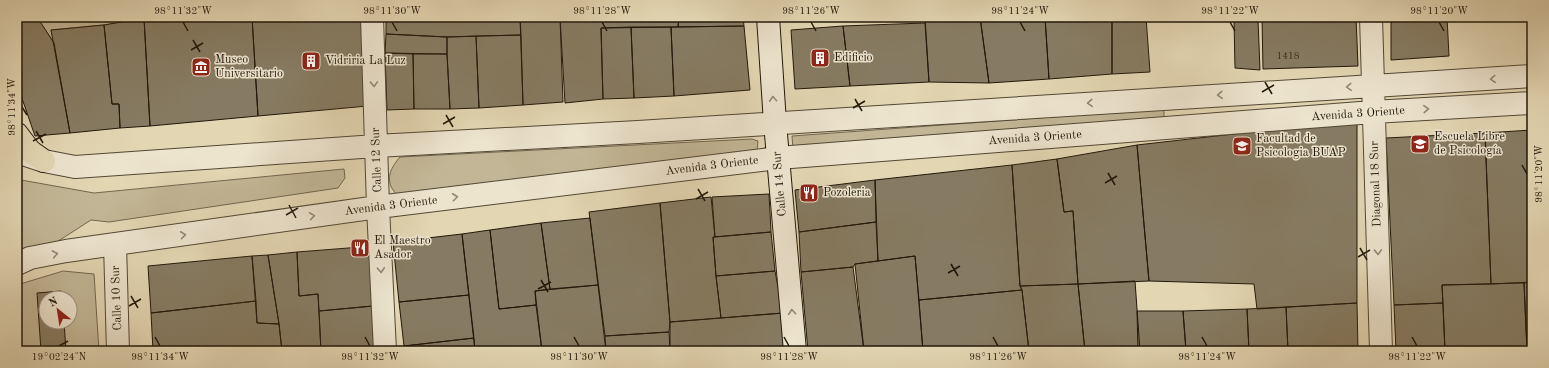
<svg xmlns="http://www.w3.org/2000/svg" width="1549" height="368" font-family="'Old Standard TT',serif">
	<style>
		.green { fill: #c2b696; stroke: #726750; fill-rule: evenodd }
		.building { fill: #867b62; stroke: #22180a }
		.lines { fill: none; stroke-linecap: round; stroke-linejoin: round }
		.minor-casing { stroke: #524834; stroke-width: 24 }
		.secondary-casing { stroke: #22180a; stroke-width: 24 }
		.primary-casing { stroke: #22180a; stroke-width: 24 }
		.minor { stroke: #ede4ce; stroke-width: 22 }
		.secondary { stroke: #ede4ce; stroke-width: 22 }
		.primary { stroke: #e3d6b3; stroke-width: 22 }
		.oneway { stroke: #928876 }
		.ticks { fill: none; stroke: #22180a; stroke-width: 1.5 }
		.labels { text-anchor: middle; dominant-baseline: central; stroke-width: 3; stroke-linejoin: round; paint-order: stroke }
		.number-label { font-size: 10px; fill: #3b3120 }
		.poi-label { font-size: 12px; fill: #22180a; stroke: #ede4ce; text-anchor: start }
		.street-label { font-size: 12px; fill: #22180a; stroke: #ede4ce }
		.neatline { fill: none; stroke: #22180a; stroke-width: 1.5 }
		.ticks-label { font-size: 10px; text-anchor: middle; fill: #22180a }
	</style>
	<rect width="100%" height="100%" fill="#e3d6b3"/>
	<filter id="stains"><feTurbulence type="fractalNoise" baseFrequency=".005" numOctaves="4"/><feColorMatrix values="0 0 0 0 .2 0 0 0 0 .09 0 0 0 0 .02 0 0 0 .5 -.17"/></filter>
	<radialGradient id="worn" r=".72"><stop offset=".6" stop-color="#630" stop-opacity="0"/><stop offset="1" stop-color="#630" stop-opacity=".3"/></radialGradient>
	<path class="green" d="M37,17H163L103,25L51,30L54,43Z
		M1162,109L1164,112V117L793,149L792,136Z
		M752,139L758,141L757,151L402,199C385,186 386,173 400,157Z
		M344,169L345,178L338,188L109,222L91,220L49,247L17,258V178L21,180L94,193Z
		M63,271L94,274L99,351H17V285ZM46,298H70V322H46Z"/>
	<path class="building" d="M17,17H37L54,43L70,133L35,136L17,84Z
		M163,17H252L258,116L150,126L144,18Z
		M252,17H368V106L258,116Z
		M386,17H520L521,35L447,37L386,34Z
		M520,17H560L563,102L523,105Z
		M560,17H679L678,27L601,28L603,99L565,103Z
		M679,17H743L744,26L678,27Z
		M925,17H980L989,83L929,82Z
		M980,17H1045L1049,79L989,83Z
		M1045,17H1112V74L1049,79Z
		M1112,17H1146L1150,72L1112,74Z
		M1262,17H1356L1358,66L1263,69Z
		M1391,17H1447L1449,56L1391,60Z
		M144,18L150,126L120,128L119,104H112L104,25Z
		M1234,20H1258L1260,70L1235,68Z
		M925,23L929,82L850,86L843,26Z
		M104,25L112,104H119L120,128L70,133L51,30Z
		M744,26L750,90L674,96L671,27Z
		M843,26L850,86L795,89L791,30Z
		M631,27H671L674,96L634,98Z
		M631,27L634,98L603,99L601,28Z
		M386,34L447,37V54L385,53Z
		M521,35L523,105L479,108L476,36Z
		M476,36L479,108L450,109L447,54V37Z
		M385,53L413,54L414,109L387,110Z
		M413,54H447L450,109H414Z
		M1357,120V303L1257,309L1254,284L1149,281L1137,145Z
		M1532,130V282L1491,284L1485,133Z
		M1485,133L1491,284L1442,285L1443,303L1394,305L1386,138Z
		M1137,145L1149,281L1078,284L1073,211L1064,212L1057,159Z
		M1057,159L1064,212L1073,211L1078,284L1020,286L1012,165Z
		M1012,165L1020,286L1022,290L919,300L915,256L878,261L875,180Z
		M875,180L876,222L799,232L795,190Z
		M769,194L771,232L715,237L712,197Z
		M711,197L715,237H713L716,276L721,318L670,322L660,203Z
		M660,203L670,322L669,332L605,336L589,212Z
		M590,218L598,285L550,289L541,223Z
		M876,222L878,261L855,264L853,267L801,272L799,232Z
		M541,223L550,289L535,291L536,305L499,309L490,230Z
		M490,230L499,309L536,305L542,351H475L462,234Z
		M771,232L775,271L716,276L713,237Z
		M462,234L469,295L399,302L393,242Z
		M361,247L372,255L373,306L319,311L318,294L299,296L297,252Z
		M297,252L299,296L318,294L321,351H282L279,324L268,255Z
		M268,255L279,324L257,323L252,256Z
		M252,256L256,301L151,313L148,266Z
		M915,256L923,351H864L855,264Z
		M853,267L864,351H808L801,272Z
		M775,271L783,313L721,318L716,276Z
		M1135,281L1140,351H1085L1078,284Z
		M1532,282V351H1527L1524,283Z
		M1524,283L1527,351H1445L1442,285Z
		M1078,284L1085,351H1029L1022,290L1020,286Z
		M598,285L606,351H542L535,291Z
		M1022,290L1029,351H923L919,300Z
		M61,291L62,298H46V322H64L66,351H41L37,293Z
		M469,295L474,338L404,346L399,302Z
		M256,301L257,323L279,324L282,351H153L151,313Z
		M1357,303L1358,351H1288L1286,307Z
		M1443,303L1445,351H1396L1394,305Z
		M373,306L375,351H321L319,311Z
		M1286,307L1288,351H1249L1247,309Z
		M1247,309L1249,351H1186L1183,311Z
		M1137,311H1183L1186,351H1138Z
		M783,313L784,351H670V322Z
		M669,332L670,351H606L605,336Z
		M474,338L475,351H404V346Z"/>
	<g class="lines">
		<defs>
			<path id="minor" d="M372,17L378,207L385,351
				M1371,17L1381,351
				M26,155L44,161L75,167L376,146L638,132L1532,76
				M115,244L118,351
				M17,264L30,258L66,251L378,207L778,158L1373,112L1532,103"/>
			<path id="secondary" d="M768,17L775,123L795,351"/>
			<path id="primary" d="M17,134L30,151L44,161"/>
		</defs>
		<use href="#minor" class="minor-casing"/>
		<use href="#secondary" class="secondary-casing"/>
		<use href="#primary" class="primary-casing"/>
		<use href="#minor" class="minor"/>
		<use href="#secondary" class="secondary"/>
		<use href="#primary" class="primary"/>
	</g>
	<defs><path id="oneway-chevron" d="M-2-3.5L2.5 0L-2 3.5" fill="none" stroke-width="1.6" stroke-linecap="round" stroke-linejoin="round"/></defs>
	<g class="oneway">
		<use href="#oneway-chevron" transform="translate(1493 79) rotate(177)"/>
		<use href="#oneway-chevron" transform="translate(374 84) rotate(88)"/>
		<use href="#oneway-chevron" transform="translate(1349 87) rotate(176)"/>
		<use href="#oneway-chevron" transform="translate(1220 95) rotate(176)"/>
		<use href="#oneway-chevron" transform="translate(773 99) rotate(-94)"/>
		<use href="#oneway-chevron" transform="translate(1090 103) rotate(176)"/>
		<use href="#oneway-chevron" transform="translate(1426 109) rotate(-3)"/>
		<use href="#oneway-chevron" transform="translate(455 197) rotate(-7)"/>
		<use href="#oneway-chevron" transform="translate(312 216) rotate(-8)"/>
		<use href="#oneway-chevron" transform="translate(183 235) rotate(-8)"/>
		<use href="#oneway-chevron" transform="translate(1378 252) rotate(88)"/>
		<use href="#oneway-chevron" transform="translate(55 254) rotate(-11)"/>
		<use href="#oneway-chevron" transform="translate(381 270) rotate(87)"/>
		<use href="#oneway-chevron" transform="translate(792 312) rotate(-95)"/>
	</g>
	<path class="ticks" d="M183,22L188,31M392,22L397,31M602,22L607,31M811,22L816,31M1020,22L1025,31M1230,22L1235,31M1439,22L1444,31M193,40L200,52M191,50L203,43M1265,82L1272,94M1262,92L1274,85M855,99L862,111M22,107L27,115M853,108L865,101M446,115L453,127M443,124L455,117M36,131L43,143M33,141L46,134M1522,165L1527,174M1108,173L1115,185M1105,183L1117,176M698,189L705,201M696,199L708,192M289,205L296,218M286,215L298,208M1360,248L1367,260M1358,257L1370,250M951,264L958,276M948,273L960,266M541,280L548,292M538,289L551,282M131,296L138,308M129,306L141,299M155,337L160,346M365,337L370,346M574,337L579,346M784,337L789,346M993,337L998,346M1202,337L1207,346M1412,337L1417,346M59,346L68,341"/>
	<defs>
		<symbol id="building-square" viewBox="-11 -11 22 22"><rect x="-9" y="-9" width="18" height="18" rx="4" fill="#8f2418" stroke="#ede4ce"/><path d="M-4-6H4V6H1V3H-1V6H-4ZM-2.5-4.3h1.7v1.8h-1.7ZM.8-4.3h1.7v1.8H.8ZM-2.5-1h1.7V.8h-1.7ZM.8-1h1.7V.8H.8Z" fill="#fff"/></symbol>
		<symbol id="museum-square" viewBox="-11 -11 22 22"><rect x="-9" y="-9" width="18" height="18" rx="4" fill="#8f2418" stroke="#ede4ce"/><path d="M0-6L6-3V-2H-6V-3ZM-5-1h2V3h-2ZM-1-1h2V3h-2ZM3-1h2V3H3ZM-6 4H6V6H-6Z" fill="#fff"/></symbol>
		<symbol id="university-square" viewBox="-11 -11 22 22"><rect x="-9" y="-9" width="18" height="18" rx="4" fill="#8f2418" stroke="#ede4ce"/><path d="M0-5L7-2L0 1L-7-2ZM-4 1L0 2.5L4 1V4Q0 6-4 4Z" fill="#fff"/></symbol>
		<symbol id="restaurant-square" viewBox="-11 -11 22 22"><rect x="-9" y="-9" width="18" height="18" rx="4" fill="#8f2418" stroke="#ede4ce"/><path d="M-5-6h1v4h1v-4h1v4h1v-4h1v5L-1.5 .5V6h-2V.5L-5-1ZM5-6V6H3V1.5H1.5Q1.5-4 5-6Z" fill="#fff"/></symbol>
	</defs>
	<g fill-rule="evenodd">
		<use href="#building-square" x="809" y="47" width="22" height="22"/>
		<use href="#building-square" x="300" y="50" width="22" height="22"/>
		<use href="#museum-square" x="190" y="56" width="22" height="22"/>
		<use href="#university-square" x="1409" y="133" width="22" height="22"/>
		<use href="#university-square" x="1231" y="135" width="22" height="22"/>
		<use href="#restaurant-square" x="798" y="182" width="22" height="22"/>
		<use href="#restaurant-square" x="349" y="237" width="22" height="22"/>
	</g>
	<g class="labels">
		<g class="number-label">
			<text x="1288" y="56">1418</text>
		</g>
		<g class="poi-label">
			<text x="834" y="58">Edificio</text>
			<text x="215" y="60">Museo<tspan x="215" dy="14">Universitario</tspan></text>
			<text x="325" y="61">Vidriria La Luz</text>
			<text x="1434" y="137">Escuela Libre<tspan x="1434" dy="14">de Psicología</tspan></text>
			<text x="1256" y="139">Facultad de<tspan x="1256" dy="14">Psicologia BUAP</tspan></text>
			<text x="823" y="193">Pozoleria</text>
			<text x="374" y="241">El Maestro<tspan x="374" dy="14">Asador</tspan></text>
		</g>
		<g class="street-label">
			<text transform="translate(1358 114) rotate(-4)">Avenida 3 Oriente</text>
			<text transform="translate(1035 138) rotate(-4)">Avenida 3 Oriente</text>
			<text transform="translate(377 160) rotate(-92)">Calle 12 Sur</text>
			<text transform="translate(712 166) rotate(-7)">Avenida 3 Oriente</text>
			<text transform="translate(780 184) rotate(-95)">Calle 14 Sur</text>
			<text transform="translate(1376 184) rotate(-92)">Diagonal 18 Sur</text>
			<text transform="translate(391 206) rotate(-7)">Avenida 3 Oriente</text>
			<text transform="translate(117 298) rotate(-92)">Calle 10 Sur</text>
		</g>
	</g>
	<rect width="1549" height="368" fill="none" stroke="#e3d6b3" stroke-width="44"/>
	<g transform="translate(58 310) rotate(330)"><circle r="19" fill="#ede4ce" stroke="#9c9280"/>
	<path d="M0-3L7 15L0 10L-7 15Z" fill="#8f2418"/>
	<text y="-6" font-size="11" font-weight="bold" text-anchor="middle" fill="#22180a">N</text>
	</g>
	<rect x="22" y="22" width="1505" height="324" class="neatline"/>
	<g class="ticks-label">
		<text x="183" y="14">98°11'32"W</text>
		<text x="392" y="14">98°11'30"W</text>
		<text x="602" y="14">98°11'28"W</text>
		<text x="811" y="14">98°11'26"W</text>
		<text x="1020" y="14">98°11'24"W</text>
		<text x="1230" y="14">98°11'22"W</text>
		<text x="1439" y="14">98°11'20"W</text>
		<text transform="translate(11 107) rotate(-90)" y="4">98°11'34"W</text>
		<text transform="translate(1538 174) rotate(-90)" y="4">98°11'20"W</text>
		<text x="59" y="360">19°02'24"N</text>
		<text x="160" y="360">98°11'34"W</text>
		<text x="370" y="360">98°11'32"W</text>
		<text x="579" y="360">98°11'30"W</text>
		<text x="789" y="360">98°11'28"W</text>
		<text x="998" y="360">98°11'26"W</text>
		<text x="1207" y="360">98°11'24"W</text>
		<text x="1417" y="360">98°11'22"W</text>
	</g>
	<rect width="100%" height="100%" filter="url(#stains)"/>
	<rect width="100%" height="100%" fill="url(#worn)"/>
</svg>
